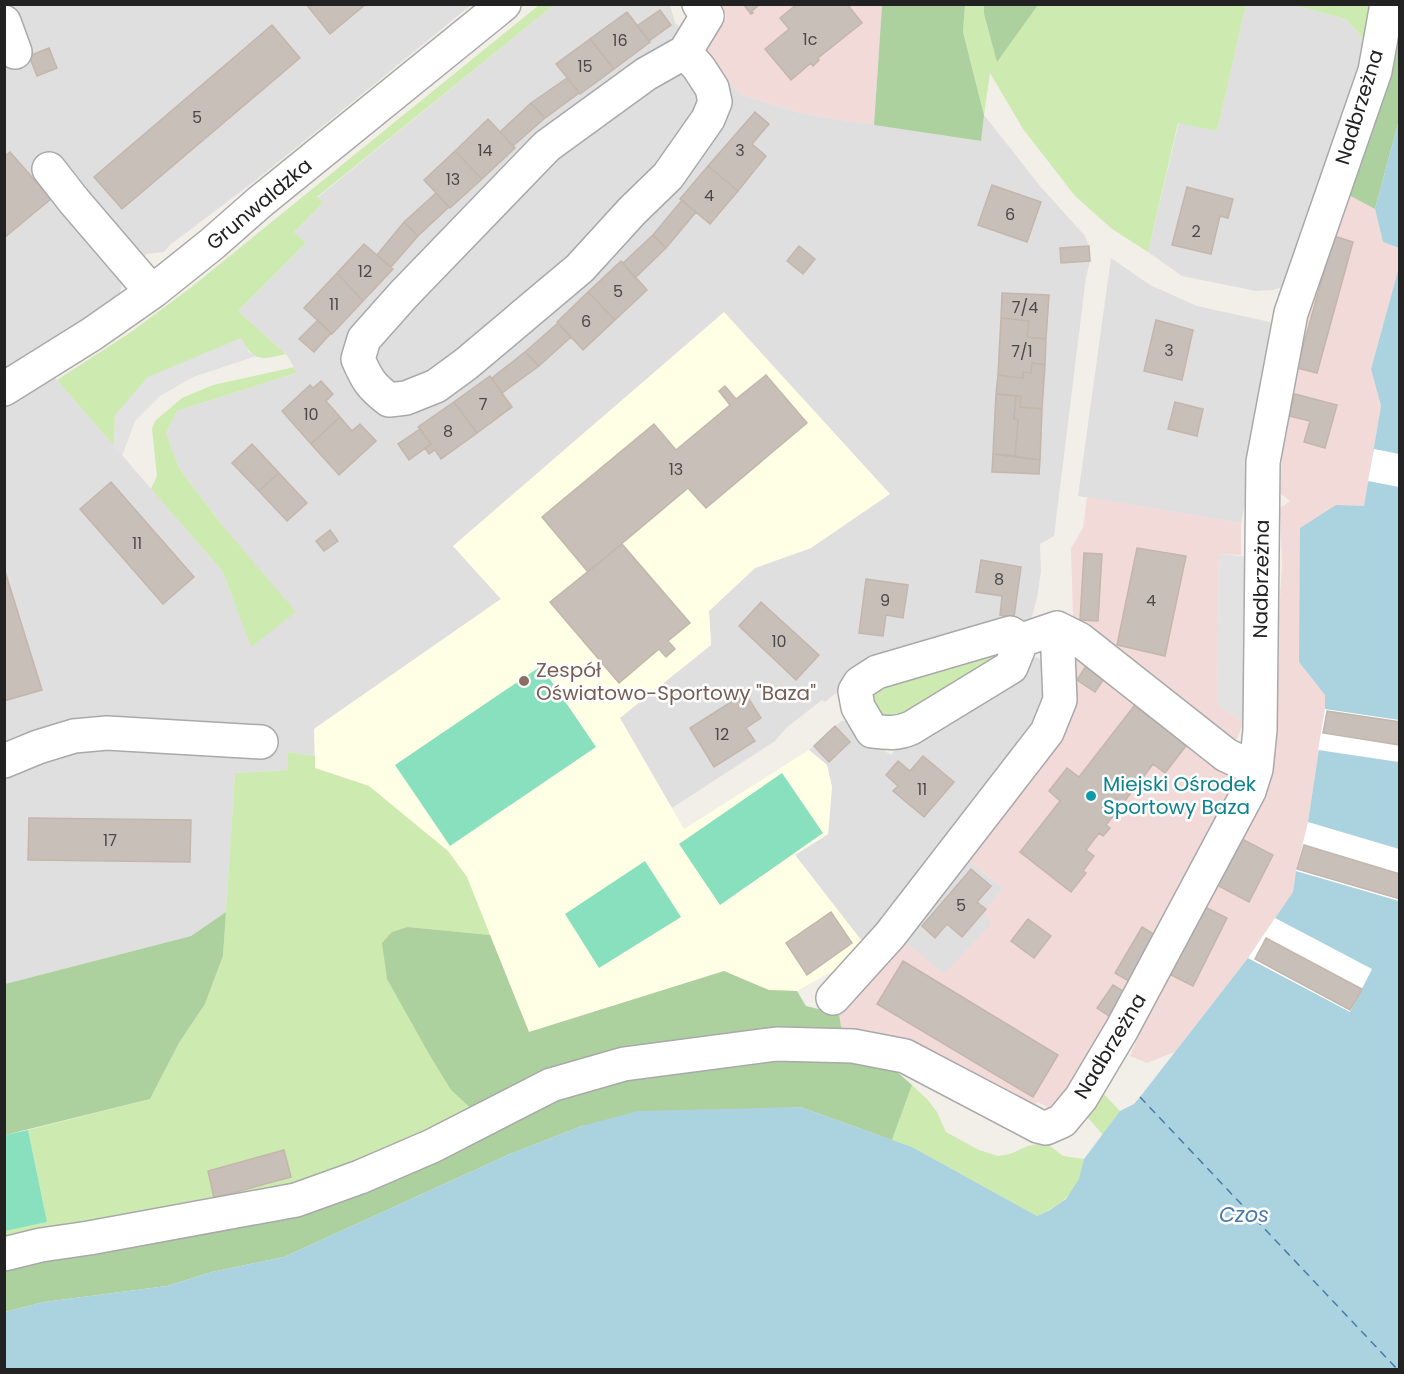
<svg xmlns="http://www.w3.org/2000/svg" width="1404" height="1374" font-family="Poppins,sans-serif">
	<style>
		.residential { fill: #e0dfdf }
		.commercial { fill: #f2dad9 }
		.education { fill: #ffffe5 }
		.grass { fill: #cdebb0 }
		.forest { fill: #add19e }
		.pitch { fill: #88e0be }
		.parking { fill: #e2e2e2 }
		.water { fill: #aad3df }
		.pier { fill: #fff }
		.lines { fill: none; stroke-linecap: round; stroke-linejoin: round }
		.ferry { stroke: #4a7aab; stroke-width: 1.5; stroke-dasharray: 8 6; stroke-linecap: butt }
		.building { fill: #c7bfb8; stroke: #c4b6ab; stroke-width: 1.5 }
		.minor-casing { stroke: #a9a9a9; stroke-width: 36 }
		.minor { stroke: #fff; stroke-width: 33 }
		.education-dot { fill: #8d6e63; stroke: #fff; stroke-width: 2 }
		.culture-dot { fill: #0f9aa8; stroke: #fff; stroke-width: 2 }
		.labels { text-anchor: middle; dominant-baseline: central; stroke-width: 5; stroke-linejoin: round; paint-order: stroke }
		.number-label { font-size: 16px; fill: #4b4948 }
		.street-label { font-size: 20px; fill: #222; stroke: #fff }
		.education-label { font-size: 20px; fill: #785e54; stroke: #fff; text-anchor: start }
		.culture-label { font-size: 20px; fill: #0d838f; stroke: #fff; text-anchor: start }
		.water-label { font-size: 21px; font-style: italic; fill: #4a7aab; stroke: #fff }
	</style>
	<rect width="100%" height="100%" fill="#f2efe9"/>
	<path class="residential" d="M5,5H471L339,113L256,180L170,245L164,252L147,254L122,275L123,281L118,299L38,352L57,380L223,572L252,647L222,525L179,468L166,433L177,411L296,373L294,367L286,354L238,311L305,244L294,232L323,203L317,198L554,5H670L675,23L704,48L739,94L804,114L980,141L984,115L1040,186L1085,236L1089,246L1090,261L1086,277L1054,536L1040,544L1041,572L1037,598L1031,620L869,666L825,702L822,700L786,728L775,741L672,808L619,718L711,645L709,611L755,568L811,548L453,546L501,599L315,728V756L288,752V770L235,773L226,912L191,936L5,984Z
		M1246,5H1293L1346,19L1367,43L1324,182L1285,286L1273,290L1256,291L1182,276L1148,252L1179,122L1217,131Z
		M1111,258L1150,285L1197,306L1270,322L1278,336L1241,523L1078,496Z
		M1037,657L1050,667L1046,706L868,949L795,855L828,834L832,787L827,765L809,750L841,721H850L867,739L891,755L902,741L1023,664Z
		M963,856L1003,888L993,923L944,975L899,937Z"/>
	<path class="commercial" d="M718,5H882L874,125L804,114L739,94L704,48L708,40L726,16Z
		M1345,193L1375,209L1383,242L1399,248V267L1371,369L1381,406L1364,507L1299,662L1325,695V709L1308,822L1296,871L1293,892L1248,958L1175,1052L1147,1063L1130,1056L1151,1007L1276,671L1282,563L1280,508L1290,501L1280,493L1284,418L1311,295Z
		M1087,497L1241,523V555L1219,554L1217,705L1244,722L1233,748L1073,619L1071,548L1083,528Z
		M1073,644L1229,764L1236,797L1058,1113L1038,1102L1032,1106L843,1038L839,1014L899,937L944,974L992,923L985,915L986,909L1003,888L963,856L1073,710Z"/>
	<path class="education" d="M724,312L890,494L811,548L755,568L709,611L711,645L620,718L684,829L809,750L827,765L832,787L828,834L795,855L868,949L851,961L797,991L769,990L724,971L529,1032L467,877L447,851L369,786L315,768L314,729L501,599L453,546Z"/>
	<path class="grass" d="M539,5H554L317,197L323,203L294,232L306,243L238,311L286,354C261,360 255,362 241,339L115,415L114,446L57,380L131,332L189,289Z
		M965,5H984V14L997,61L1038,5H1246L1217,131L1178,123L1148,252L1112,229L1075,196L1023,129L990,73L984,115L963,32Z
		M1293,5H1373L1367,43L1346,19Z
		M294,367L296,373L177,411L166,433L179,468L222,525L296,612L251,647L223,572L151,489L157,476L152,429L155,421L182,398L213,385Z
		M1009,651L904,721L879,722L869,692L874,685Z
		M288,752L315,756V768L369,786L448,851L467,877L490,935L408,927L475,1112L336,1177L5,1247L4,1231L47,1222L28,1130L150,1099L179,1043L205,1004L223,956L235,773L288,770Z
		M912,1085L928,1100L937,1112L946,1132L979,1150L998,1156L1010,1154L1028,1146L1045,1142L1063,1156L1084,1159C1083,1165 1082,1172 1080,1178C1072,1197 1055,1208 1037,1216L912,1147L892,1140Z
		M1098,1088L1120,1111L1103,1135L1083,1112Z"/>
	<path class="forest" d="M882,5H965L963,32L984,115L981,141L874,125Z
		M984,5H1038L997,62L984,14Z
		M1399,5V120L1375,209L1345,193Z
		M226,912L223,956L205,1004L179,1043L150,1099L5,1135V984L191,936Z
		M408,927L490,935L529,1032L724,971L769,990L797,991L806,1006L839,1014L843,1038L772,1040L475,1112L451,1090L429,1054L387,979L382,943L392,932Z
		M790,1056L877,1061L896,1071L912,1085L892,1140L800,1107L582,1126L510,1154L284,1257L212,1272L167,1286L44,1302L5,1312V1262L135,1241L516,1112L645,1071Z"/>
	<path class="pitch" d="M541,666L596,747L450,846L395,765Z
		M782,773L823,833L720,905L679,844Z
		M645,861L681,917L599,968L565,914Z
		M28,1130L47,1222L5,1231V1135Z"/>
	<path class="parking" d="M241,338L249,352L256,356L193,377L160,396L135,421L122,456L114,446L115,415L148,377Z
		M1219,554L1251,557L1244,722L1217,705Z"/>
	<path class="water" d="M1399,120V248L1383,242L1375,209Z
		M1399,267V1369L5,1370V1312L44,1302L167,1286L212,1272L284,1257L510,1154L582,1126L638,1111L800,1107L912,1147L1037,1216L1050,1210L1066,1199L1079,1179L1084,1159L1120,1111L1134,1104L1140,1097L1248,958L1293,892L1296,871L1308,822L1325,709V695L1299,662L1300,528L1336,505L1364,506L1381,406L1371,369Z"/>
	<path class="pier" d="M1374,449L1399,454V487L1368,481Z
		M1325,709L1399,720V762L1318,750Z
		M1308,822L1399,849V901L1296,871Z
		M1275,918L1372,969L1350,1012L1248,958Z"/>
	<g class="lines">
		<path class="ferry" d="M1140,1097L1398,1370"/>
	</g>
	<path class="building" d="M306,4H366L330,34Z
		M743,4H760L752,11L753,13L751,14Z
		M797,4H847L862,23L818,58L819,60L813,66L811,63L791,80L765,49L789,29L780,18Z
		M660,10L671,25L649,41L637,26Z
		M627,12L650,42L614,69L590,39Z
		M272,25L300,58L122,209L94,177Z
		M590,39L614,69L580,94L556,64Z
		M49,48L57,68L37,76L29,56Z
		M567,78L579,93L545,118L531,103Z
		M531,103L545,118L513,146L500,132Z
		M755,112L769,124L752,144L766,156L738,191L708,166Z
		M488,119L515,148L482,179L455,151Z
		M455,151L482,179L450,208L424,180Z
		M10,152L51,199L4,238V157Z
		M708,166L738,191L710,224L680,199Z
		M992,185L1041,202L1027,242L978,225Z
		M1187,187L1233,199L1228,218L1220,216L1211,254L1172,245Z
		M436,193L449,207L418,236L404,222Z
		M682,200L696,212L666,248L653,235Z
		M404,222L418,236L391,267L377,255Z
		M653,235L666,248L635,278L623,263Z
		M1334,236L1353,242L1317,373L1297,368Z
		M364,244L393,269L363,301L337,273Z
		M799,246L815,259L803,274L787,261Z
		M1089,246L1090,261L1061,263L1060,248Z
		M621,261L647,290L615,320L588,292Z
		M337,273L363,301L332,334L304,308Z
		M588,292L615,320L583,350L557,322Z
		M1002,293L1049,295L1046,339L1027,337L1029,321L1001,318Z
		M1001,318L1029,321L1027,337L1046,339L1045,365L1032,363L1031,373L1023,372V378L998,375Z
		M318,320L331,333L314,352L299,339Z
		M1156,320L1193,330L1182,380L1144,371Z
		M558,323L571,337L539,366L525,352Z
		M525,352L539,366L502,393L492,378Z
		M1032,363L1045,365L1042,409L1020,407L1021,396L996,394L998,375L1023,378V372L1031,373Z
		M766,375L807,423L706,508L688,488L588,572L542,517L654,424L676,450L730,405L719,391L725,386L736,399Z
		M490,376L512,407L477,433L454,402Z
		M321,381L333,394L326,401L340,417L311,444L282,411L310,385L313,388Z
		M996,394L1016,396L1014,419L1018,420L1015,456L993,454Z
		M1295,394L1337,405L1325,448L1304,442L1310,421L1289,416Z
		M1016,396H1021L1020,407L1042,409L1040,460L1015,456L1018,420L1014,419Z
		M454,402L477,433L441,459L435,450L429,454L425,448L431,444L418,427Z
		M1175,402L1203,409L1197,436L1168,429Z
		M340,417L352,431L360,424L376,441L339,475L311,444Z
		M420,429L431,444L409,460L398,444Z
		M252,444L279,473L259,491L232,463Z
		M993,454L1040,460L1039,474L992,472Z
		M279,473L307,503L287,521L259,491Z
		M111,482L194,577L163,604L80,509Z
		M330,530L338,541L324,551L316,541Z
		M622,544L690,623L668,641L675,649L666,657L659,649L619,683L550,602Z
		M1137,548L1186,556L1165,656L1117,645Z
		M1084,553L1102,554L1098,621L1080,620Z
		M981,560L1021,567L1014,617L1000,615L1002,596L976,592Z
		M4,568L42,690L4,701Z
		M866,579L908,585L903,618L886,615L883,636L859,633Z
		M761,602L819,655L796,680L739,626Z
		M1091,658L1110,670L1095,692L1077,680Z
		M745,693L761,718L746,728L755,741L714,767L690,728Z
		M1141,697L1193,737L1165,773L1153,764L1141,780L1145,784L1139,792L1134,789L1106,825L1110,828L1103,836L1099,833L1086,850L1094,856L1083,871L1086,873L1071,892L1020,852L1060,801L1049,791L1067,768L1079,777Z
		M1327,711L1400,722V745L1323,733Z
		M835,726L850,742L829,762L814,746Z
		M923,756L954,782L924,817L893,791L898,786L886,775L898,761L910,771Z
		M29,818L191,820L190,862L28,860Z
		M1238,837L1273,855L1249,902L1215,884Z
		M1304,845L1400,874V899L1297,869Z
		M971,869L991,886L977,902L986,909L962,937L947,924L935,938L922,926Z
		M1203,906L1227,918L1193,986L1169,974Z
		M831,912L852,943L807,975L786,943Z
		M1028,919L1051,936L1034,958L1011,941Z
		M1142,927L1160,938L1132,983L1115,973Z
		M1266,938L1362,989L1350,1010L1255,959Z
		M903,961L1058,1055L1033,1097L877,1004Z
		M1113,985L1126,993L1109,1016L1097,1008Z
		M284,1150L291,1177L214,1198L208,1171Z"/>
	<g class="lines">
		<defs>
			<path id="minor" d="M4,22L15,52
				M685,52L699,68L712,88L715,102L708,119L668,176L632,211L580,268L466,364L436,386L406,398L389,400C371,386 367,380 358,359L364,339L404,294L547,146L646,74L685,52L707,16L699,4
				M49,169L74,201L152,292
				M4,389L92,334L152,292L212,244L261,201L504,4
				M1022,640L1010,633L877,672L860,683L855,691L858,707L872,731C888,733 897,734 911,728L1011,667L1022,640L1057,628L1079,639L1226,755L1256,769
				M4,761L38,747L74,736L107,733L261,742
				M833,998L890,935L1047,732L1060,700L1057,628
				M4,1254L41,1245L89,1238L296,1200L360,1177L432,1146L551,1085L624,1064L777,1044L853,1046L905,1056L1038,1126L1046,1128L1062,1121L1081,1098L1122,1029L1249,791L1256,769L1260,730L1263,462L1291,313L1375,71L1387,4"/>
		</defs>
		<use href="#minor" class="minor-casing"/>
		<use href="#minor" class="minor"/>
	</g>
	<circle class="education-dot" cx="524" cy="681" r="6"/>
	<circle class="culture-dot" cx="1091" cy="796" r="6"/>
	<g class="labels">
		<g class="number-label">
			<text x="810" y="39">1c</text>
			<text x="620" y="40">16</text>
			<text x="585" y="66">15</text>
			<text x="197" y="117">5</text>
			<text x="485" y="150">14</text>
			<text x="740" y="150">3</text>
			<text x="453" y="179">13</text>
			<text x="709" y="195">4</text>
			<text x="1010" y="214">6</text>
			<text x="1196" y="231">2</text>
			<text x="365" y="271">12</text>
			<text x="618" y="291">5</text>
			<text x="334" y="304">11</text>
			<text x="1025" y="307">7/4</text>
			<text x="586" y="321">6</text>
			<text x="1169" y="350">3</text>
			<text x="1022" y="351">7/1</text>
			<text x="483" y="404">7</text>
			<text x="311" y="414">10</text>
			<text x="448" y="431">8</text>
			<text x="676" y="469">13</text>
			<text x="137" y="543">11</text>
			<text x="999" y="579">8</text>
			<text x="885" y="600">9</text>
			<text x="1151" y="600">4</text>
			<text x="779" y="641">10</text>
			<text x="722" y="734">12</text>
			<text x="922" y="789">11</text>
			<text x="110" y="840">17</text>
			<text x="961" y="905">5</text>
		</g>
		<g class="street-label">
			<text transform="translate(1359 107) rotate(-73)">Nadbrzeżna</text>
			<text transform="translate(259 204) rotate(-40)">Grunwaldzka</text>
			<text transform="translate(1261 579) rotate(-89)">Nadbrzeżna</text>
			<text transform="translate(1110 1046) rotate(-59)">Nadbrzeżna</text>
		</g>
		<g class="education-label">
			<text x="536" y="670">Zespół<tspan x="536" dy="23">Oświatowo-Sportowy "Baza"</tspan></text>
		</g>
		<g class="culture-label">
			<text x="1103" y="784">Miejski Ośrodek<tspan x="1103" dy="23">Sportowy Baza</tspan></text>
		</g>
		<g class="water-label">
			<text x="1244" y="1214">Czos</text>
		</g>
	</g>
	<rect width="1404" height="1374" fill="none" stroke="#222222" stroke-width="12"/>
</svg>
